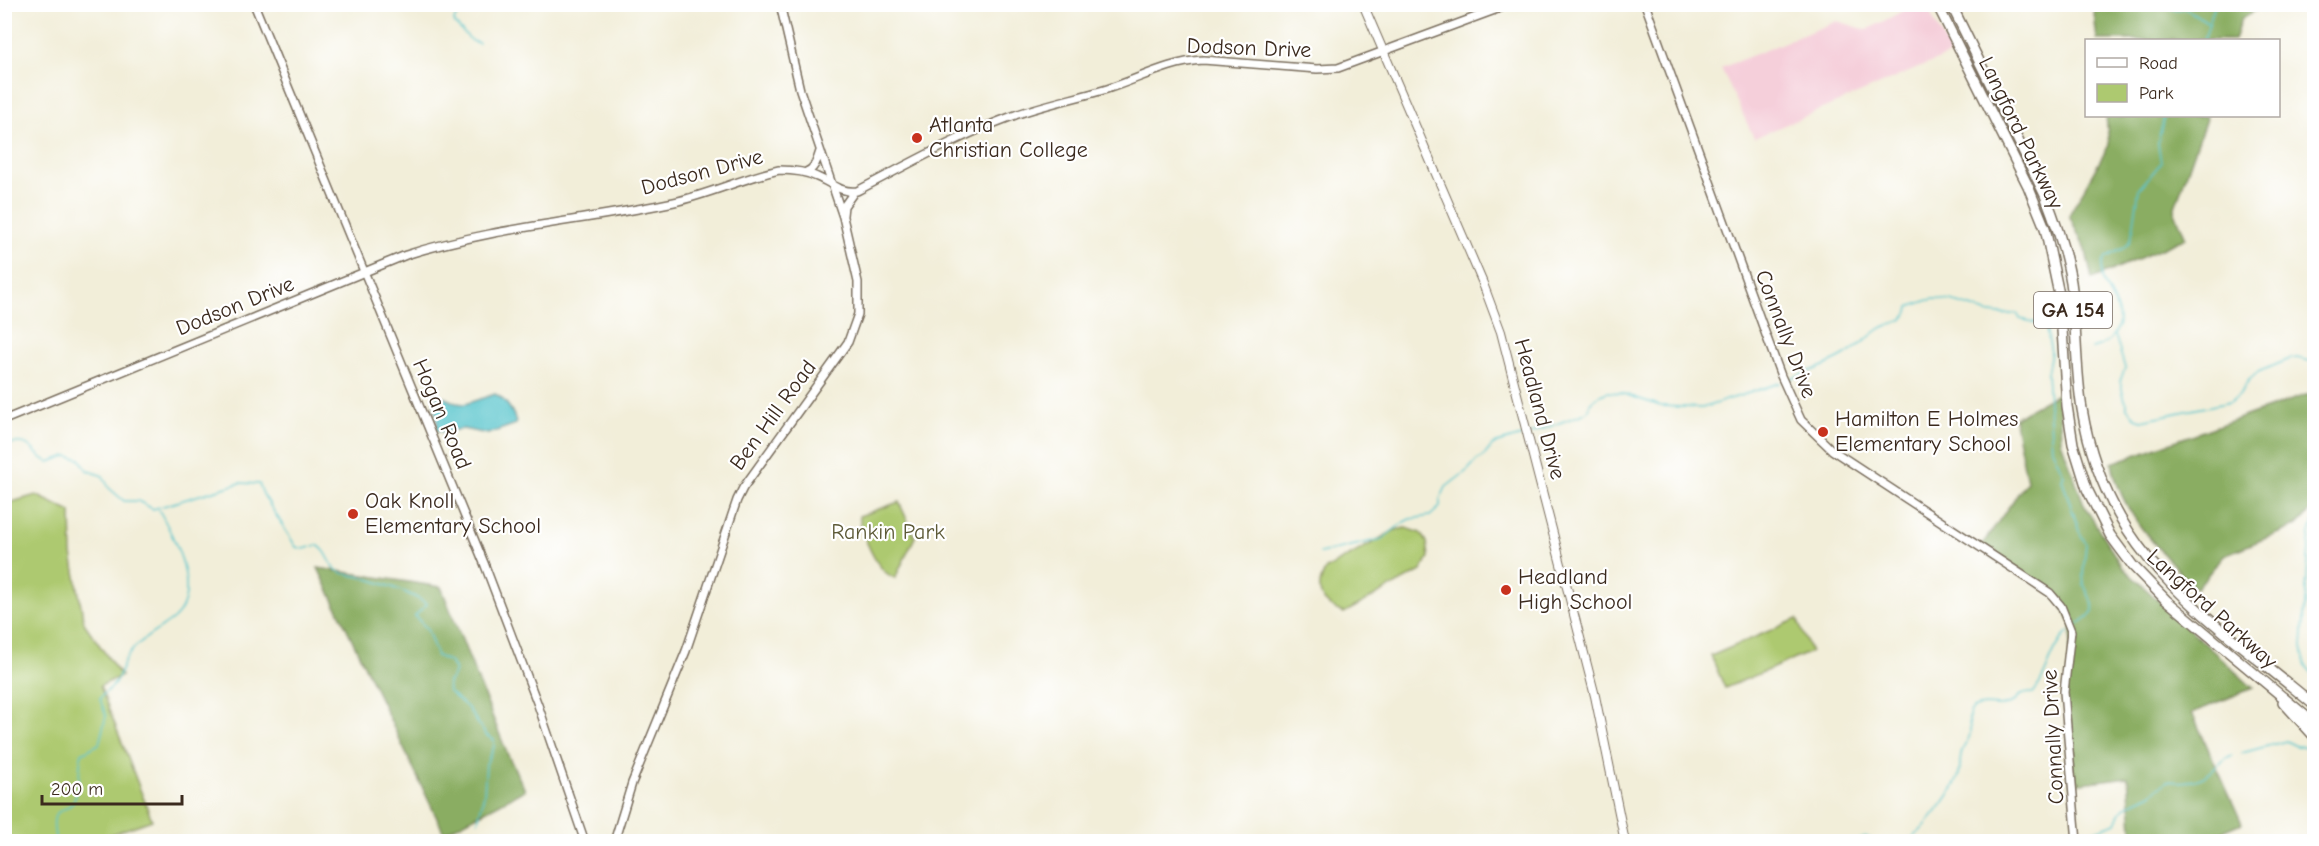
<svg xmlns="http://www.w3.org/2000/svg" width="2319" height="846" font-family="'Comic Neue',sans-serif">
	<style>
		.built { fill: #f5cfda }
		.green { fill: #adc970; stroke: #747a47; stroke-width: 1.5 }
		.forest { fill: #8aad62; stroke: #626c40; stroke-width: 1.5 }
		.water { fill: #58c5cc; stroke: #4a7875; stroke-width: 1.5 }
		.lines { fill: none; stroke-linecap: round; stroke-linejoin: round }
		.stream { stroke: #58c5cc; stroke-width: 1.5 }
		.tertiary-casing { stroke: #7b6f5f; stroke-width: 10 }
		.secondary-casing { stroke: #7b6f5f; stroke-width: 10 }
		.motorway-casing { stroke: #7b6f5f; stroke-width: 12 }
		.tertiary { stroke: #fff; stroke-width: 7 }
		.secondary { stroke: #fff; stroke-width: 8 }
		.motorway { stroke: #fff; stroke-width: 9 }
		.poi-dot { fill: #c8321e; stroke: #fff; stroke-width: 2 }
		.labels { text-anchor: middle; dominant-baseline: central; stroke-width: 4.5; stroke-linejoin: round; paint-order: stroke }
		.shield { fill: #fff; stroke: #766a62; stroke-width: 1.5 }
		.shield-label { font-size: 21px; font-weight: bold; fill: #3b2a1e }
		.street-label { font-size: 22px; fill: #3b2a1e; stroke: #fff }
		.poi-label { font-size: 22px; fill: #3b2a1e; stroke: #fff; text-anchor: start }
		.park-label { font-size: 22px; fill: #5d5a37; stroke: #fff }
	</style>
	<rect width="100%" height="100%" fill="#fff"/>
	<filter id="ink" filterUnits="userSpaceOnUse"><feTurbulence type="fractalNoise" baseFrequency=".0167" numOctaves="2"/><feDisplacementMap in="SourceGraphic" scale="12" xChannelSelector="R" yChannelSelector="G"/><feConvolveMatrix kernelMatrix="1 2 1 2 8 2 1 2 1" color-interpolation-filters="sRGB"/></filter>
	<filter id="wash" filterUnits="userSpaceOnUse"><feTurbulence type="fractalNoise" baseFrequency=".008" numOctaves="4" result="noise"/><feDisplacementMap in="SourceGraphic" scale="24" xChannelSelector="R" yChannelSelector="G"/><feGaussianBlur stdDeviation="1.35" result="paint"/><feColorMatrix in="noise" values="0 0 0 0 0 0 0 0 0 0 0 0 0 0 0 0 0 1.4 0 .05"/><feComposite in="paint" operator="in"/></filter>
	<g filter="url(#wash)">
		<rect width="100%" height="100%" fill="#f2eed9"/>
		<path class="built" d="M1914,5H1926L1951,54L1754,138L1721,68L1837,21L1867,30Z"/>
		<path class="green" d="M36,495L71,512L72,554L84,623L121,676L100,686L152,820L92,841H5V504Z
			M899,502L915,537L895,578C876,572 862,534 859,516Z
			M1406,528L1421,533L1427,542L1429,557L1421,571L1344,613C1321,605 1313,591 1326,569L1395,530Z
			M1797,619L1811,652L1725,688L1711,656Z"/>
		<path class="forest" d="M2093,5V4L2264,5L2241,19L2234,40H2097Z
			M2106,116H2207L2174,210L2186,238L2092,279L2086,251L2069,215L2109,145Z
			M2314,392V507L2296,526L2224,555L2196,589C2161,551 2121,516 2112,463Z
			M2059,393L2061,441L2085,507L2122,567L2253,688L2192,713L2242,823L2200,841H2133L2128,777L2074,784L2066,702L2072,625L2057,597L1979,549L2027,481L2014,418Z
			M318,568L441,587L507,753L525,790L444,833Z"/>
		<path class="water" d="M495,394C505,399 515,413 516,424L488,434L463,429L443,432L436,430L437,423L434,401L439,395L456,403L465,404Z"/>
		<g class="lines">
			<path class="stream" d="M461,4L459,13L454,20L455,24L472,41L479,43
				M2169,4L2172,9H2186L2209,23
				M2204,40L2215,4
				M2115,335L2125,368L2120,381L2127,408L2136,418L2142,420L2230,402L2241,393L2248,381L2258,372L2290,359L2297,358L2314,362
				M2092,349C2109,345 2124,329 2117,310C2110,290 2094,279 2106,257L2124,248L2129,243L2133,230L2139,189L2161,163L2158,143L2164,116
				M2051,352L2047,373L2052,449L2064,475L2062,479L2079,531L2086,544L2083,575L2084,585L2093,604V611L2089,616L2072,629
				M1787,380C1806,373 1827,366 1844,356C1857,348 1866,339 1878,330C1890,321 1907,325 1909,307C1918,304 1927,299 1937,299C1964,300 1989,320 2017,313L2020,319L2034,322L2046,329L2051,352
				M1530,434L1583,414L1589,410L1590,403L1595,398L1607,392L1621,393L1661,406L1702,408L1780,383
				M4,445C36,437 28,453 49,462L67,456L80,459L87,470L103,476L109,488L124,501H138L153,509L240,483L259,484L263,494L296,547L304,549L317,545C329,551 328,564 338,571C344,575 353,575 361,577C382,583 409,592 427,604L415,616L427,629L437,656L450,662L455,670L453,676L448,682L449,692L467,707L486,735L494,740V747L486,764L484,795L478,821
				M2314,520L2310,533L2302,647L2305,665L2314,675
				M1320,553L1382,539L1404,522L1410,519L1430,516L1440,507V500L1446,487L1468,470L1477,460L1483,457L1492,446L1497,443L1525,435
				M2242,753L2286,741L2296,746L2309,747
				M2083,835L2116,823L2121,811L2126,806L2151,794L2167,781C2183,783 2201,782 2213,770C2220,763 2223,759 2232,755
				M56,842C47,797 67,821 76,795C81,781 78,766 82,753L99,744L106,716L100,699C103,691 111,691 115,683C121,674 122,663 129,654C140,639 158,631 172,620C204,595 174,537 159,510
				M1855,842L1866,837L1878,842
				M1907,842C1923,832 1951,795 1958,778C1961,769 1959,760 1962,751C1964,745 1969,741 1970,734C1971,727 1967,718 1970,712C1978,699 1998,710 2009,704C2022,698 2013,694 2033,693C2048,677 2049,651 2068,632
				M2062,842L2070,840"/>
		</g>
	</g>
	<g filter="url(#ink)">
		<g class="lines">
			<defs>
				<path id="tertiary" d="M254,4L484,563L538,705L585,842
					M1645,4L1781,376L1801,420L1832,450L2050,593L2061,606L2071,631L2064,692L2077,842
					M806,172C815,169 817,160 820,151
					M843,215L844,206L854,192
					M4,420L406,255C493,227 585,221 674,202C710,194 743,178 779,170C791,170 805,171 817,177C832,183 840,193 857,191C907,165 956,137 1010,117C1041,105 1074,99 1107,89C1139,79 1168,62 1203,60L1317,69L1338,68L1511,4
					M614,842L632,783L686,651L737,500L743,488L848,342L858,314V282L843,217L800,90L780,4
					M2310,842L2314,840"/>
				<path id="secondary" d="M1363,4L1482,281L1501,332L1595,696L1625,842"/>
				<path id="motorway" d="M1937,4L2028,186L2045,228L2060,299L2067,406L2073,444L2087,489L2110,535L2133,566L2166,600L2314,723
					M1951,4L2045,195C2056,223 2066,252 2071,282C2077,324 2075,367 2082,409C2107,560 2207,615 2314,705
					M2283,702L2314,736"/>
			</defs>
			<use href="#tertiary" class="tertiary-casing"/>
			<use href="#secondary" class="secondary-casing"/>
			<use href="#motorway" class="motorway-casing"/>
			<use href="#tertiary" class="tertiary"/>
			<use href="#secondary" class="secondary"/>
			<use href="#motorway" class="motorway"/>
		</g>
	</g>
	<g class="poi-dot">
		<circle cx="917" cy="138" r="6"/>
		<circle cx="1823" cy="432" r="6"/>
		<circle cx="353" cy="514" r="6"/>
		<circle cx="1506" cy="590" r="6"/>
	</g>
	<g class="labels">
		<rect class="shield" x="2034" y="292" width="78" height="36" rx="4.5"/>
		<g class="shield-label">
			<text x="2073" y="310">GA 154</text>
		</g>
		<g class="street-label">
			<text transform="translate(1249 48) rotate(2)">Dodson Drive</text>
			<text transform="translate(2021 133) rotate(64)">Langford Parkway</text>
			<text transform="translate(702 172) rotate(-15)">Dodson Drive</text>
			<text transform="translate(235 306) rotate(-22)">Dodson Drive</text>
			<text transform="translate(1786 334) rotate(69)">Connally Drive</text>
			<text transform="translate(1540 409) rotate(75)">Headland Drive</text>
			<text transform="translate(442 414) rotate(67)">Hogan Road</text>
			<text transform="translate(773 415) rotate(-54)">Ben Hill Road</text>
			<text transform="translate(2212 609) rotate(42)">Langford Parkway</text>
			<text transform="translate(2053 737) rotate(-93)">Connally Drive</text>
		</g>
		<g class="poi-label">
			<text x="929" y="125">Atlanta<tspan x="929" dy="25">Christian College</tspan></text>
			<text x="1835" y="419">Hamilton E Holmes<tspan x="1835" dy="25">Elementary School</tspan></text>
			<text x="365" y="501">Oak Knoll<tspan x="365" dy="25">Elementary School</tspan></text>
			<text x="1518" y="577">Headland<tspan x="1518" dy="25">High School</tspan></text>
		</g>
		<g class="park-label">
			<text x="888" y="532">Rankin Park</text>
		</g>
	</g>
	<rect width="2319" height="846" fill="none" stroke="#fff" stroke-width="24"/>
	<rect x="2085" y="39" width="195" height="78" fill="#ffffff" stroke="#b1aaa5" stroke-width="1.5"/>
	<rect x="2097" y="58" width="30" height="9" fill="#ffffff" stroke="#b1aaa5" stroke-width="1.5"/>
	<text x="2139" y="69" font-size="18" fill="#3b2a1e">Road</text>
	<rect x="2097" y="84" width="30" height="18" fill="#adc970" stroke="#b1aaa5" stroke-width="1.5"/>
	<text x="2139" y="99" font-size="18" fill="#3b2a1e">Park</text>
	<path d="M42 795v9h140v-9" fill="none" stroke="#3b2a1e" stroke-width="3"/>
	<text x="51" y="795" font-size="18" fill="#3b2a1e" stroke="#ffffff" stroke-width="4.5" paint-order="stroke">200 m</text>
</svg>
